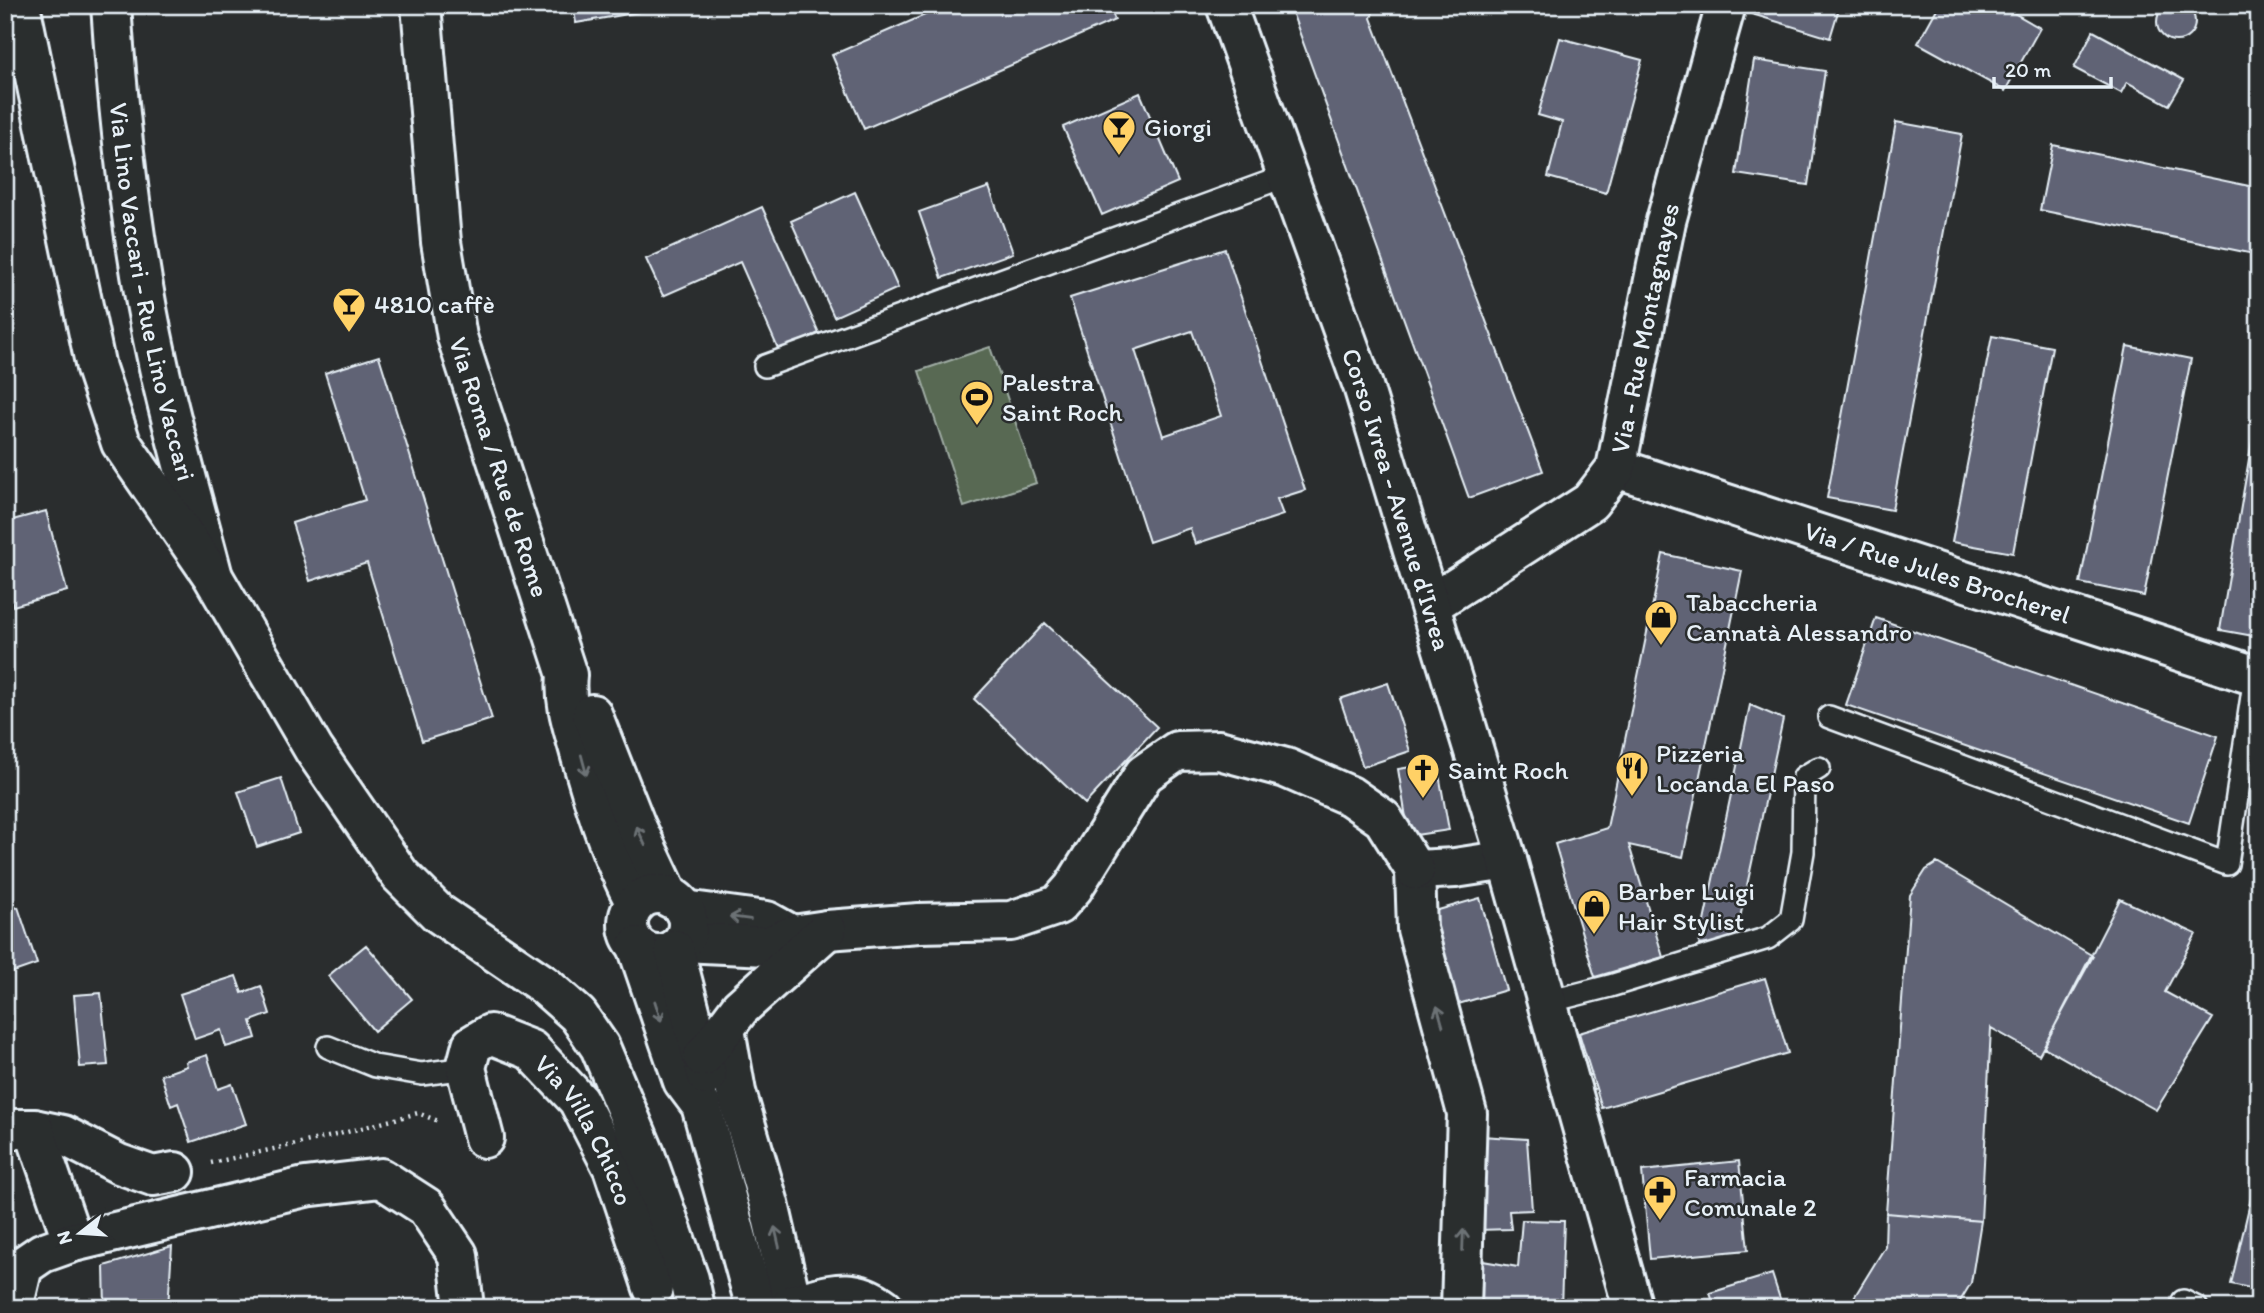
<svg xmlns="http://www.w3.org/2000/svg" width="2264" height="1313" font-family="Itim,sans-serif">
	<style>
		.green { fill: #586952; stroke: #a0ada5; stroke-width: 2 }
		.building { fill: #606375; stroke: #e8f1f8; stroke-width: 2; fill-rule: evenodd }
		.lines { fill: none; stroke-linecap: round; stroke-linejoin: round }
		.service-casing { stroke: #e8f1f8; stroke-width: 26 }
		.minor-casing { stroke: #e8f1f8; stroke-width: 44 }
		.tertiary-casing { stroke: #e8f1f8; stroke-width: 44 }
		.primary-casing { stroke: #e8f1f8; stroke-width: 44 }
		.path { stroke: #e8f1f8; stroke-width: 4.5; stroke-dasharray: 2 5; stroke-linecap: butt }
		.service { stroke: #2a2d2e; stroke-width: 21 }
		.minor { stroke: #2a2d2e; stroke-width: 38 }
		.tertiary { stroke: #2a2d2e; stroke-width: 38 }
		.primary { stroke: #2a2d2e; stroke-width: 38 }
		.oneway { stroke: #6c7275 }
		.labels { text-anchor: middle; dominant-baseline: central; stroke-width: 5; stroke-linejoin: round; paint-order: stroke }
		.poi-label { font-size: 26px; fill: #e8f1f8; stroke: #2a2d2e; text-anchor: start }
		.street-label { font-size: 26px; fill: #e8f1f8; stroke: #2a2d2e }
	</style>
	<rect width="100%" height="100%" fill="#2a2d2e"/>
	<filter id="ink" filterUnits="userSpaceOnUse"><feTurbulence type="fractalNoise" baseFrequency=".0143" numOctaves="2"/><feDisplacementMap in="SourceGraphic" scale="14" xChannelSelector="R" yChannelSelector="G"/><feConvolveMatrix kernelMatrix="1 2 1 2 8 2 1 2 1" color-interpolation-filters="sRGB"/></filter>
	<g filter="url(#ink)">
		<path class="green" d="M990,347L1036,483L964,507L919,371Z"/>
		<path class="building" d="M2157 22a19 19 0 1 1 38 0a19 19 0 1 1-38 0Z
			M573,5H650L645,11L576,23Z
			M948,5H1109L1115,20L864,129L832,55Z
			M1295,5H1376L1371,18L1543,471L1469,498L1292,12Z
			M1755,5H1840L1830,38L1752,14Z
			M1939,5H2000L2040,28L2005,91L1918,43Z
			M2093,31L2184,80L2169,105L2127,82L2121,93L2074,68Z
			M1560,38L1642,60L1606,193L1548,177L1562,122L1538,115Z
			M1754,60L1825,71L1808,185L1736,174Z
			M1140,93L1178,182L1102,215L1063,127Z
			M1896,122L1962,134L1892,510L1827,498Z
			M2053,145L2259,188V255L2040,210Z
			M989,187L1013,253L942,278L919,212Z
			M855,192L898,288L834,317L791,221Z
			M762,207L819,333L779,351L740,262L663,296L646,259Z
			M1225,249L1305,490L1277,499L1283,515L1195,544L1190,528L1149,542L1070,298ZM1192,331L1221,416L1163,436L1135,350Z
			M1992,336L2052,347L2013,553L1952,542Z
			M2127,346L2191,359L2144,596L2080,583Z
			M379,356L492,719L422,741L367,563L310,581L292,523L365,500L325,373Z
			M2259,400V637L2220,630Z
			M46,511L67,591L13,606L5,577V522Z
			M1663,554L1742,571L1683,857L1629,845L1663,957L1595,977L1555,844L1607,828Z
			M1876,618L2218,736L2189,823L1846,705Z
			M1045,623L1157,727L1085,804L974,699Z
			M1388,683L1410,751L1363,767L1340,699Z
			M1750,705L1783,719L1735,941L1699,945Z
			M1437,763L1449,830L1409,836L1398,769Z
			M281,778L299,833L257,847L238,792Z
			M1937,863L2093,956L2039,1055L1991,1028L1981,1221L1886,1213L1910,895L1926,870Z
			M1480,898L1506,990L1455,1005L1428,913Z
			M2120,899L2196,934L2165,992L2213,1018L2156,1110L2044,1047Z
			M18,907L37,964L5,975V911Z
			M366,945L412,999L374,1031L328,976Z
			M236,976L242,993L261,986L270,1014L251,1021L256,1038L226,1047L221,1030L195,1039L180,994Z
			M1765,978L1788,1053L1602,1108L1579,1033Z
			M101,993L108,1065L80,1067L74,995Z
			M207,1055L218,1089L232,1084L246,1124L191,1142L178,1103L171,1106L161,1075L187,1066L186,1062Z
			M1481,1136L1527,1139L1532,1210L1509,1211L1511,1229L1478,1230Z
			M1739,1161L1748,1250L1650,1259L1642,1171Z
			M2259,1164V1290L2231,1284Z
			M1886,1213L1981,1221L1971,1283L1956,1308H1870L1853,1299L1885,1247Z
			M1522,1220L1564,1221L1561,1308H1471V1259L1518,1267Z
			M172,1246L168,1308H105L104,1266Z
			M1772,1274L1783,1308H1715L1710,1293Z"/>
		<g class="lines">
			<defs>
				<path id="service" d="M765,366L1289,175
					M1829,717L2227,864L2255,676
					M1547,1002L1610,986L1768,938L1791,920L1803,852L1804,777L1819,768
					M328,1047L375,1066L422,1074L466,1068
					M2183,1301L2197,1308"/>
				<g id="minor">
					<path id="s1" d="M111,5C119,125 132,245 158,363C173,433 194,503 212,573"/>
					<path id="s2" d="M1616,468L2259,677"/>
					<path id="s3" d="M1430,605L1590,502L1616,468L1666,221L1726,5"/>
					<path d="M1415,870L1417,929L1467,1113L1461,1308"/>
					<path d="M1415,870L1455,868L1507,860"/>
					<path d="M684,910L767,921L785,931"/>
					<path d="M682,942L768,946L793,935L827,930L919,923L1011,921L1058,905L1073,888L1144,774L1177,751L1219,750L1286,768L1350,796L1383,819L1415,870"/>
					<path d="M725,1029L736,1092L769,1204L792,1304"/>
					<path d="M5,1129H34L63,1135L119,1164L153,1176L175,1172"/>
					<path d="M34,1129L73,1242"/>
					<path id="s4" d="M484,1138L466,1068L472,1045L490,1034L531,1050L578,1100L613,1168L653,1288"/>
					<path d="M792,1304C829,1296 851,1283 884,1308"/>
					<path d="M13,1308L23,1266L42,1253L73,1242L305,1187L381,1178L426,1207L458,1255L464,1308"/>
				</g>
				<g id="tertiary">
					<path d="M20,5L96,368L121,443L212,575L314,750L400,875L438,913L544,985L578,1015L600,1047L645,1154L689,1279L695,1308"/>
					<path id="s5" d="M1226,5L1363,386L1507,860L1633,1308"/>
				</g>
				<g id="primary">
					<path id="s6" d="M421,5L441,242L457,337L567,675C564,703 573,727 580,753C595,806 610,855 636,904"/>
					<path d="M592,714L636,826L670,898"/>
					<circle cx="658" cy="924" r="30"/>
					<path d="M637,946L683,1081L701,1105L756,1308"/>
					<path d="M674,949L707,1076"/>
					<path d="M703,1057L740,1008L827,930"/>
				</g>
			</defs>
			<use href="#service" class="service-casing"/>
			<use href="#minor" class="minor-casing"/>
			<use href="#tertiary" class="tertiary-casing"/>
			<use href="#primary" class="primary-casing"/>
			<path class="path" d="M211,1163L332,1136L418,1113L438,1121"/>
			<use href="#service" class="service"/>
			<use href="#minor" class="minor"/>
			<use href="#tertiary" class="tertiary"/>
			<use href="#primary" class="primary"/>
		</g>
		<defs><path id="oneway-shaft" d="M-6 0H5M1.5-3L5.5 0L1.5 3" fill="none" stroke-width="1.6" stroke-linecap="round" stroke-linejoin="round" transform="scale(1.75)"/></defs>
		<g class="oneway">
			<use href="#oneway-shaft" transform="translate(584 765) rotate(75)"/>
			<use href="#oneway-shaft" transform="translate(641 836) rotate(-114)"/>
			<use href="#oneway-shaft" transform="translate(740 918) rotate(-172)"/>
			<use href="#oneway-shaft" transform="translate(658 1011) rotate(72)"/>
			<use href="#oneway-shaft" transform="translate(1440 1016) rotate(-106)"/>
			<use href="#oneway-shaft" transform="translate(777 1237) rotate(-103)"/>
			<use href="#oneway-shaft" transform="translate(1463 1240) rotate(-88)"/>
		</g>
	</g>
	<defs>
		<symbol id="bar-pin" viewBox="-11 -11 22 30"><path d="M0 17L-7.5 6A9.5 9.5 0 1 1 7.5 6Z" fill="#ffd166" stroke="#2a2d2e"/><path d="M-6-5H6L.8 .8V4.5H3.5V6h-7V4.5H-.8V.8Z" fill="#111"/></symbol>
		<symbol id="stadium-pin" viewBox="-11 -11 22 30"><path d="M0 17L-7.5 6A9.5 9.5 0 1 1 7.5 6Z" fill="#ffd166" stroke="#2a2d2e"/><path d="M0-5a6.5 5 0 1 0 0 10a6.5 5 0 1 0 0-10ZM-3.5-1.8h7v3.6h-7Z" fill="#111"/></symbol>
		<symbol id="shop-pin" viewBox="-11 -11 22 30"><path d="M0 17L-7.5 6A9.5 9.5 0 1 1 7.5 6Z" fill="#ffd166" stroke="#2a2d2e"/><path d="M-5-2.5h2.3a2.7 3.5 0 0 1 5.4 0H5L5.5 6h-11ZM-1.5-2.5h3a1.5 2.3 0 0 0-3 0Z" fill="#111"/></symbol>
		<symbol id="restaurant-pin" viewBox="-11 -11 22 30"><path d="M0 17L-7.5 6A9.5 9.5 0 1 1 7.5 6Z" fill="#ffd166" stroke="#2a2d2e"/><path d="M-5-6h1v4h1v-4h1v4h1v-4h1v5L-1.5 .5V6h-2V.5L-5-1ZM5-6V6H3V1.5H1.5Q1.5-4 5-6Z" fill="#111"/></symbol>
		<symbol id="church-pin" viewBox="-11 -11 22 30"><path d="M0 17L-7.5 6A9.5 9.5 0 1 1 7.5 6Z" fill="#ffd166" stroke="#2a2d2e"/><path d="M-1.2-6h2.4v3.5h3.3v2.4h-3.3V6h-2.4V-.1h-3.3v-2.4h3.3Z" fill="#111"/></symbol>
		<symbol id="pharmacy-pin" viewBox="-11 -11 22 30"><path d="M0 17L-7.5 6A9.5 9.5 0 1 1 7.5 6Z" fill="#ffd166" stroke="#2a2d2e"/><path d="M-2-6h4v4h4v4h-4v4h-4v-4h-4v-4h4Z" fill="#111"/></symbol>
	</defs>
	<g fill-rule="evenodd">
		<use href="#bar-pin" x="1100" y="108" width="38" height="52"/>
		<use href="#bar-pin" x="330" y="285" width="38" height="52"/>
		<use href="#stadium-pin" x="958" y="378" width="38" height="52"/>
		<use href="#shop-pin" x="1642" y="598" width="38" height="52"/>
		<use href="#restaurant-pin" x="1613" y="749" width="38" height="52"/>
		<use href="#church-pin" x="1404" y="751" width="38" height="52"/>
		<use href="#shop-pin" x="1575" y="887" width="38" height="52"/>
		<use href="#pharmacy-pin" x="1641" y="1173" width="38" height="52"/>
	</g>
	<g class="labels">
		<g class="poi-label">
			<text x="1144" y="127">Giorgi</text>
			<text x="374" y="304">4810 caffè</text>
			<text x="1002" y="382">Palestra<tspan x="1002" dy="30">Saint Roch</tspan></text>
			<text x="1686" y="602">Tabaccheria<tspan x="1686" dy="30">Cannatà Alessandro</tspan></text>
			<text x="1656" y="753">Pizzeria<tspan x="1656" dy="30">Locanda El Paso</tspan></text>
			<text x="1448" y="770">Saint Roch</text>
			<text x="1618" y="891">Barber Luigi<tspan x="1618" dy="30">Hair Stylist</tspan></text>
			<text x="1684" y="1177">Farmacia<tspan x="1684" dy="30">Comunale 2</tspan></text>
		</g>
		<g class="street-label">
			<text stroke="none"><textPath href="#s1" startOffset="290">Via Lino Vaccari - Rue Lino Vaccari</textPath></text>
			<text stroke="none"><textPath href="#s3" startOffset="376">Via - Rue Montagnayes</textPath></text>
			<text stroke="none"><textPath href="#s6" startOffset="471">Via Roma / Rue de Rome</textPath></text>
			<text stroke="none"><textPath href="#s5" startOffset="523">Corso Ivrea - Avenue d'Ivrea</textPath></text>
			<text stroke="none"><textPath href="#s2" startOffset="338">Via / Rue Jules Brocherel</textPath></text>
			<text stroke="none"><textPath href="#s4" startOffset="259">Via Villa Chicco</textPath></text>
		</g>
	</g>
	<rect width="2264" height="1313" fill="none" stroke="#2a2d2e" stroke-width="28"/>
	<rect x="14" y="14" width="2236" height="1285" fill="none" stroke="#e8f1f8" stroke-width="2.5" filter="url(#ink)"/>
	<g transform="translate(80 1233) rotate(253)" stroke="#2a2d2e" stroke-width="5" paint-order="stroke">
	<path d="M0-5L12 26L0 18L-12 26Z" fill="#e8f1f8"/>
	<text y="-10" font-size="19" font-weight="bold" text-anchor="middle" fill="#e8f1f8">N</text>
	</g>
	<path d="M1994 77v10h117v-10" fill="none" stroke="#e8f1f8" stroke-width="3.5"/>
	<text x="2005" y="77" font-size="21" fill="#e8f1f8" stroke="#2a2d2e" stroke-width="5" paint-order="stroke">20 m</text>
</svg>
